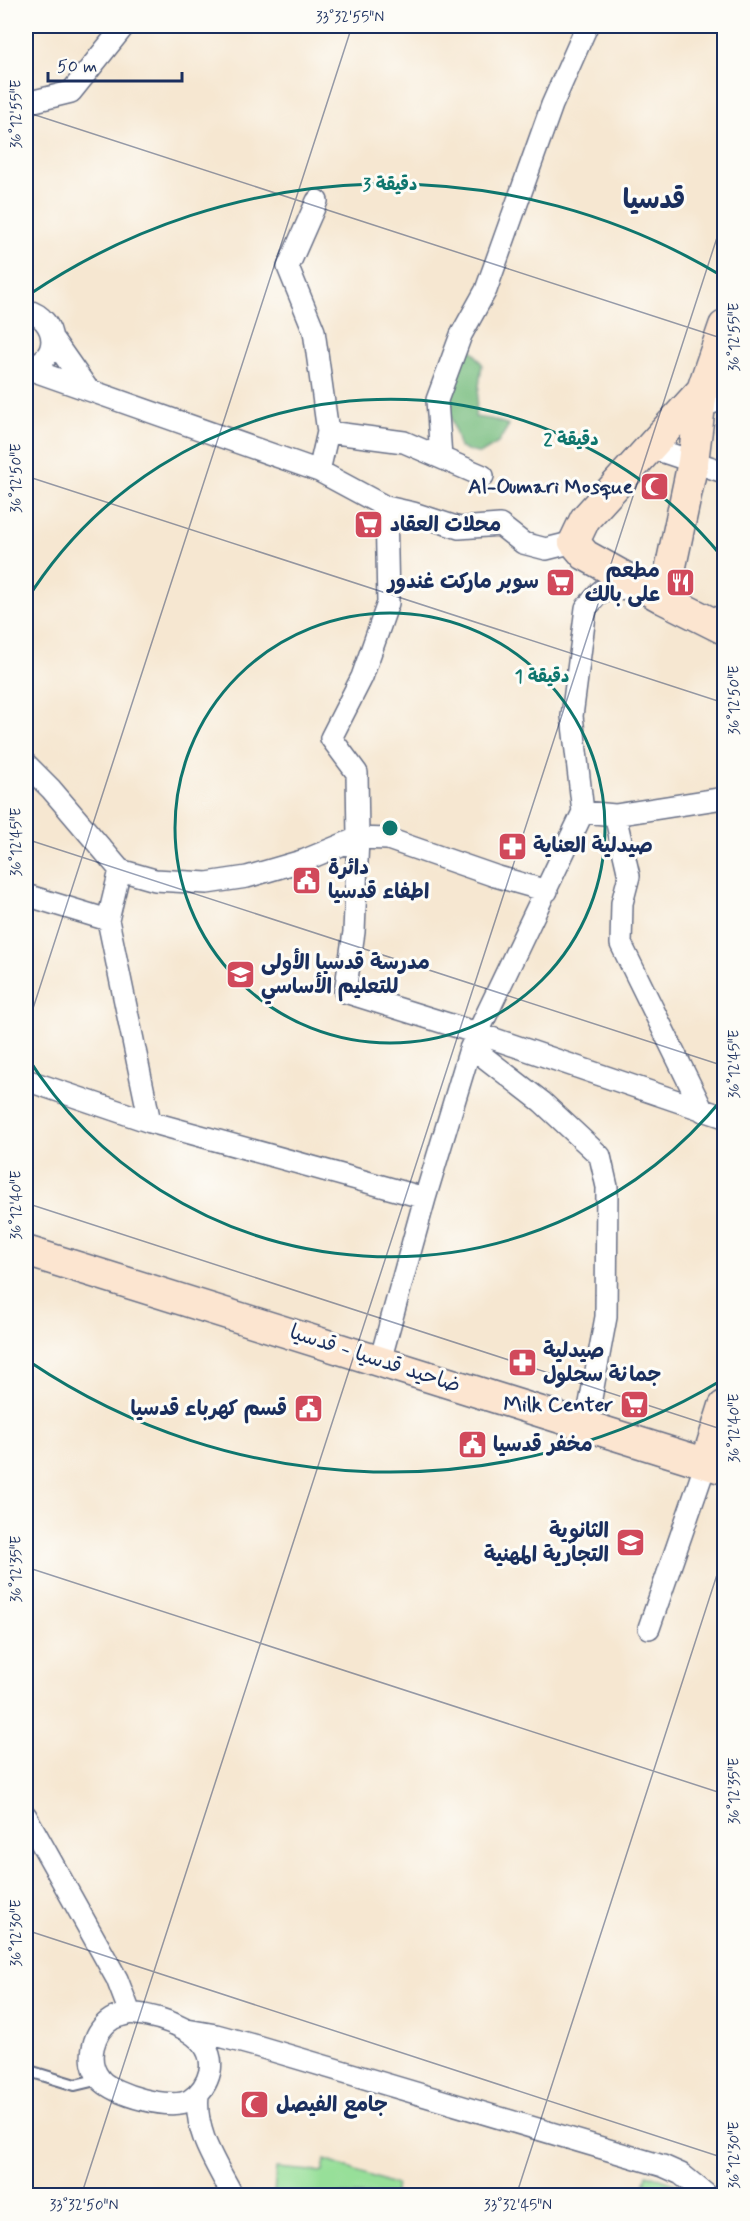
<svg xmlns="http://www.w3.org/2000/svg" width="750" height="2221" font-family="Mynerve,'Playpen Sans Arabic',sans-serif">
	<style>
		.green { fill: #97df99; stroke: #59877c; stroke-width: 1.5 }
		.forest { fill: #79be81; stroke: #4a7670; stroke-width: 1.5 }
		.lines { fill: none; stroke-linecap: round; stroke-linejoin: round }
		.lane-casing { stroke: #686f86; stroke-width: 14 }
		.street-casing { stroke: #686f86; stroke-width: 24 }
		.secondary-casing { stroke: #686f86; stroke-width: 33 }
		.lane { stroke: #fff; stroke-width: 10 }
		.street { stroke: #fff; stroke-width: 21 }
		.secondary { stroke: #fce5d0; stroke-width: 30 }
		.ticks { fill: none; stroke: #1b2f5e; stroke-width: 1.5; stroke-opacity: 0.45 }
		.ring { fill: none; stroke: #0f766e; stroke-width: 3 }
		.labels { text-anchor: middle; dominant-baseline: central; stroke-width: 6; stroke-linejoin: round; paint-order: stroke }
		.poi-label { font-size: 21px; font-weight: bold; fill: #1b2f5e; stroke: #fdfcf7; text-anchor: start }
		.street-label { font-size: 21px; fill: #1b2f5e; stroke: #fdfcf7 }
		.district-label { font-size: 27px; font-weight: bold; fill: #1b2f5e; stroke: #fdfcf7 }
		.centre { fill: #0f766e; stroke: #fdfcf7; stroke-width: 3 }
		.ring-label { font-size: 18px; text-anchor: middle; font-weight: bold; fill: #0f766e; stroke: #fdfcf7; stroke-width: 6; stroke-linejoin: round; paint-order: stroke }
		.neatline { fill: none; stroke: #1b2f5e; stroke-width: 2 }
		.ticks-label { font-size: 15px; text-anchor: middle; fill: #1b2f5e }
	</style>
	<rect width="100%" height="100%" fill="#fdfcf7"/>
	<filter id="ink" filterUnits="userSpaceOnUse"><feTurbulence type="fractalNoise" baseFrequency=".0167" numOctaves="2"/><feDisplacementMap in="SourceGraphic" scale="12" xChannelSelector="R" yChannelSelector="G"/><feConvolveMatrix kernelMatrix="1 2 1 2 8 2 1 2 1" color-interpolation-filters="sRGB"/></filter>
	<filter id="wash" filterUnits="userSpaceOnUse"><feTurbulence type="fractalNoise" baseFrequency=".008" numOctaves="4" result="noise"/><feDisplacementMap in="SourceGraphic" scale="24" xChannelSelector="R" yChannelSelector="G"/><feGaussianBlur stdDeviation="1.35" result="paint"/><feColorMatrix in="noise" values="0 0 0 0 0 0 0 0 0 0 0 0 0 0 0 0 0 1.4 0 .05"/><feComposite in="paint" operator="in"/></filter>
	<g filter="url(#wash)">
		<rect width="100%" height="100%" fill="#f6e7d1"/>
		<path class="green" d="M325,2160L396,2185L394,2195H274L276,2168L323,2172Z
			M647,2174L680,2186L690,2195L642,2196Z"/>
		<path class="forest" d="M468,344L482,364L475,417L491,419L509,425L498,443L480,454L460,448L443,390Z"/>
	</g>
	<g filter="url(#ink)">
		<g class="lines">
			<defs>
				<path id="lane" d="M26,2070L75,2085L100,2079"/>
				<path id="street" d="M26,103L71,92L124,26
					M317,201L288,267L314,331L328,432L319,471
					M26,310C59,319 62,362 26,367
					M52,338L87,388
					M26,368L319,471L386,507L413,513L459,528L500,525L523,543L546,549L574,542
					M699,407L724,399
					M328,432L404,442L483,476
					M649,447L724,472
					M441,457L437,400L461,335L486,290L552,105L587,26
					M386,507L388,603L362,677L331,738L357,773L358,838L354,932L345,992L477,1033L724,1117
					M26,764L51,789L120,870L155,880L207,883L247,877L305,860L358,838L388,839L495,876L547,891
					M583,812L615,815L724,798
					M615,815L629,876L622,903L621,944L703,1111
					M120,870L108,920L150,1122
					M26,895L108,920
					M470,1049L484,1057L542,1102L600,1156L607,1187L606,1317L586,1425
					M26,1080L150,1122L425,1198
					M380,1361L425,1198L470,1049L583,812L572,716L586,608L601,591L640,586
					M649,1628L706,1463
					M26,1816L117,1979L130,2013
					M130,2013C159,2016 217,2032 210,2071C207,2084 201,2093 190,2100C172,2111 113,2095 100,2079C85,2061 93,2031 112,2019C117,2016 124,2015 130,2013Z
					M187,2030L216,2035L260,2047L663,2166L681,2174L708,2196
					M198,2095C194,2133 216,2163 233,2196"/>
				<path id="secondary" d="M702,390L585,519L574,542L585,555L664,599L724,629
					M664,599L693,462L702,390L724,326
					M26,1251L724,1469
					M706,1463L724,1406"/>
			</defs>
			<use href="#lane" class="lane-casing"/>
			<use href="#street" class="street-casing"/>
			<use href="#secondary" class="secondary-casing"/>
			<use href="#lane" class="lane"/>
			<use href="#street" class="street"/>
			<use href="#secondary" class="secondary"/>
		</g>
	</g>
	<path class="ticks" d="M26,112L724,339M26,476L724,703M26,839L724,1066M26,1030L352,26M26,1203L724,1430M26,1567L724,1794M26,1930L724,2158M81,2196L724,216M516,2196L724,1553"/>
	<g class="ring">
		<circle cx="390" cy="828" r="215"/>
		<path d="M723 1098A429 429 0 0 1 26 1055M26 601A429 429 0 0 1 723 558"/>
		<path d="M722 1380A644 644 0 0 1 30 1362M30 294A644 644 0 0 1 722 276"/>
	</g>
	<defs>
		<symbol id="mosque-square" viewBox="-11 -11 22 22"><rect x="-9" y="-9" width="18" height="18" rx="4" fill="#d1495b" stroke="#fdfcf7"/><path d="M3.5-4.9A6 6 0 1 0 3.5 4.9A5 5 0 1 1 3.5-4.9Z" fill="#fff"/></symbol>
		<symbol id="supermarket-square" viewBox="-11 -11 22 22"><rect x="-9" y="-9" width="18" height="18" rx="4" fill="#d1495b" stroke="#fdfcf7"/><path d="M-6-5.5h2.5l.6 2H6L4.5 2H-2.5L-4.4-4H-6ZM-1.5 3.2a1.3 1.3 0 1 0 .1 0ZM3 3.2a1.3 1.3 0 1 0 .1 0Z" fill="#fff"/></symbol>
		<symbol id="restaurant-square" viewBox="-11 -11 22 22"><rect x="-9" y="-9" width="18" height="18" rx="4" fill="#d1495b" stroke="#fdfcf7"/><path d="M-5-6h1v4h1v-4h1v4h1v-4h1v5L-1.5 .5V6h-2V.5L-5-1ZM5-6V6H3V1.5H1.5Q1.5-4 5-6Z" fill="#fff"/></symbol>
		<symbol id="pharmacy-square" viewBox="-11 -11 22 22"><rect x="-9" y="-9" width="18" height="18" rx="4" fill="#d1495b" stroke="#fdfcf7"/><path d="M-2-6h4v4h4v4h-4v4h-4v-4h-4v-4h4Z" fill="#fff"/></symbol>
		<symbol id="civic-square" viewBox="-11 -11 22 22"><rect x="-9" y="-9" width="18" height="18" rx="4" fill="#d1495b" stroke="#fdfcf7"/><path d="M-.6-6.5H3V-4.5H.6V-3L4-1V1h2V6H-6V1h2V-1L-.6-3ZM-1.2 2.5V6h2.4V2.5Z" fill="#fff"/></symbol>
		<symbol id="school-square" viewBox="-11 -11 22 22"><rect x="-9" y="-9" width="18" height="18" rx="4" fill="#d1495b" stroke="#fdfcf7"/><path d="M0-5L7-2L0 1L-7-2ZM-4 1L0 2.5L4 1V4Q0 6-4 4Z" fill="#fff"/></symbol>
	</defs>
	<g fill-rule="evenodd">
		<use href="#mosque-square" x="638" y="470" width="33" height="33"/>
		<use href="#supermarket-square" x="352" y="508" width="33" height="33"/>
		<use href="#supermarket-square" x="544" y="566" width="33" height="33"/>
		<use href="#restaurant-square" x="664" y="566" width="33" height="33"/>
		<use href="#pharmacy-square" x="496" y="830" width="33" height="33"/>
		<use href="#civic-square" x="290" y="864" width="33" height="33"/>
		<use href="#school-square" x="224" y="958" width="33" height="33"/>
		<use href="#pharmacy-square" x="506" y="1346" width="33" height="33"/>
		<use href="#supermarket-square" x="618" y="1388" width="33" height="33"/>
		<use href="#civic-square" x="292" y="1392" width="33" height="33"/>
		<use href="#civic-square" x="456" y="1428" width="33" height="33"/>
		<use href="#school-square" x="614" y="1526" width="33" height="33"/>
		<use href="#mosque-square" x="238" y="2088" width="33" height="33"/>
	</g>
	<g class="labels">
		<g class="poi-label">
			<text x="633" y="487" text-anchor="end">Al-Oumari Mosque</text>
			<text x="390" y="525">محلات العقاد</text>
			<text x="660" y="571" text-anchor="end">مطعم<tspan x="660" dy="24">على بالك</tspan></text>
			<text x="539" y="582" text-anchor="end">سوبر ماركت غندور</text>
			<text x="533" y="846">صيدلية العناية</text>
			<text x="328" y="868">دائرة<tspan x="328" dy="24">اطفاء قدسيا</tspan></text>
			<text x="261" y="963">مدرسة قدسيا الأولى<tspan x="261" dy="24">للتعليم الأساسي</tspan></text>
			<text x="543" y="1351">صيدلية<tspan x="543" dy="24">جمانة سحلول</tspan></text>
			<text x="613" y="1405" text-anchor="end">Milk Center</text>
			<text x="287" y="1409" text-anchor="end">قسم كهرباء قدسيا</text>
			<text x="493" y="1445">مخفر قدسيا</text>
			<text x="609" y="1531" text-anchor="end">الثانوية<tspan x="609" dy="24">التجارية المهنية</tspan></text>
			<text x="276" y="2105">جامع الفيصل</text>
		</g>
		<g class="street-label">
			<text transform="translate(375 1359) rotate(18)">ضاحيد قدسيا - قدسيا</text>
		</g>
		<g class="district-label">
			<text x="654" y="200">قدسيا</text>
		</g>
	</g>
	<circle cx="390" cy="828" r="9" class="centre"/>
	<g class="ring-label">
		<text x="390" y="190">3 دقيقة</text>
		<text x="571" y="445">2 دقيقة</text>
		<text x="542" y="682">1 دقيقة</text>
	</g>
	<rect width="750" height="2221" fill="none" stroke="#fdfcf7" stroke-width="66"/>
	<path d="M48 72v9h134v-9" fill="none" stroke="#1b2f5e" stroke-width="3"/>
	<text x="57" y="72" font-size="18" fill="#1b2f5e" stroke="#fdfcf7" stroke-width="4.5" paint-order="stroke">50 m</text>
	<rect x="33" y="33" width="684" height="2155" class="neatline"/>
	<g class="ticks-label">
		<text x="350" y="22">33°32'55"N</text>
		<text transform="translate(16 114) rotate(-90)" y="5">36°12'55"E</text>
		<text transform="translate(734 337) rotate(-90)" y="5">36°12'55"E</text>
		<text transform="translate(16 478) rotate(-90)" y="5">36°12'50"E</text>
		<text transform="translate(734 700) rotate(-90)" y="5">36°12'50"E</text>
		<text transform="translate(16 842) rotate(-90)" y="5">36°12'45"E</text>
		<text transform="translate(734 1064) rotate(-90)" y="5">36°12'45"E</text>
		<text transform="translate(16 1205) rotate(-90)" y="5">36°12'40"E</text>
		<text transform="translate(734 1428) rotate(-90)" y="5">36°12'40"E</text>
		<text transform="translate(16 1569) rotate(-90)" y="5">36°12'35"E</text>
		<text transform="translate(734 1791) rotate(-90)" y="5">36°12'35"E</text>
		<text transform="translate(16 1933) rotate(-90)" y="5">36°12'30"E</text>
		<text transform="translate(734 2155) rotate(-90)" y="5">36°12'30"E</text>
		<text x="84" y="2210">33°32'50"N</text>
		<text x="518" y="2210">33°32'45"N</text>
	</g>
</svg>
